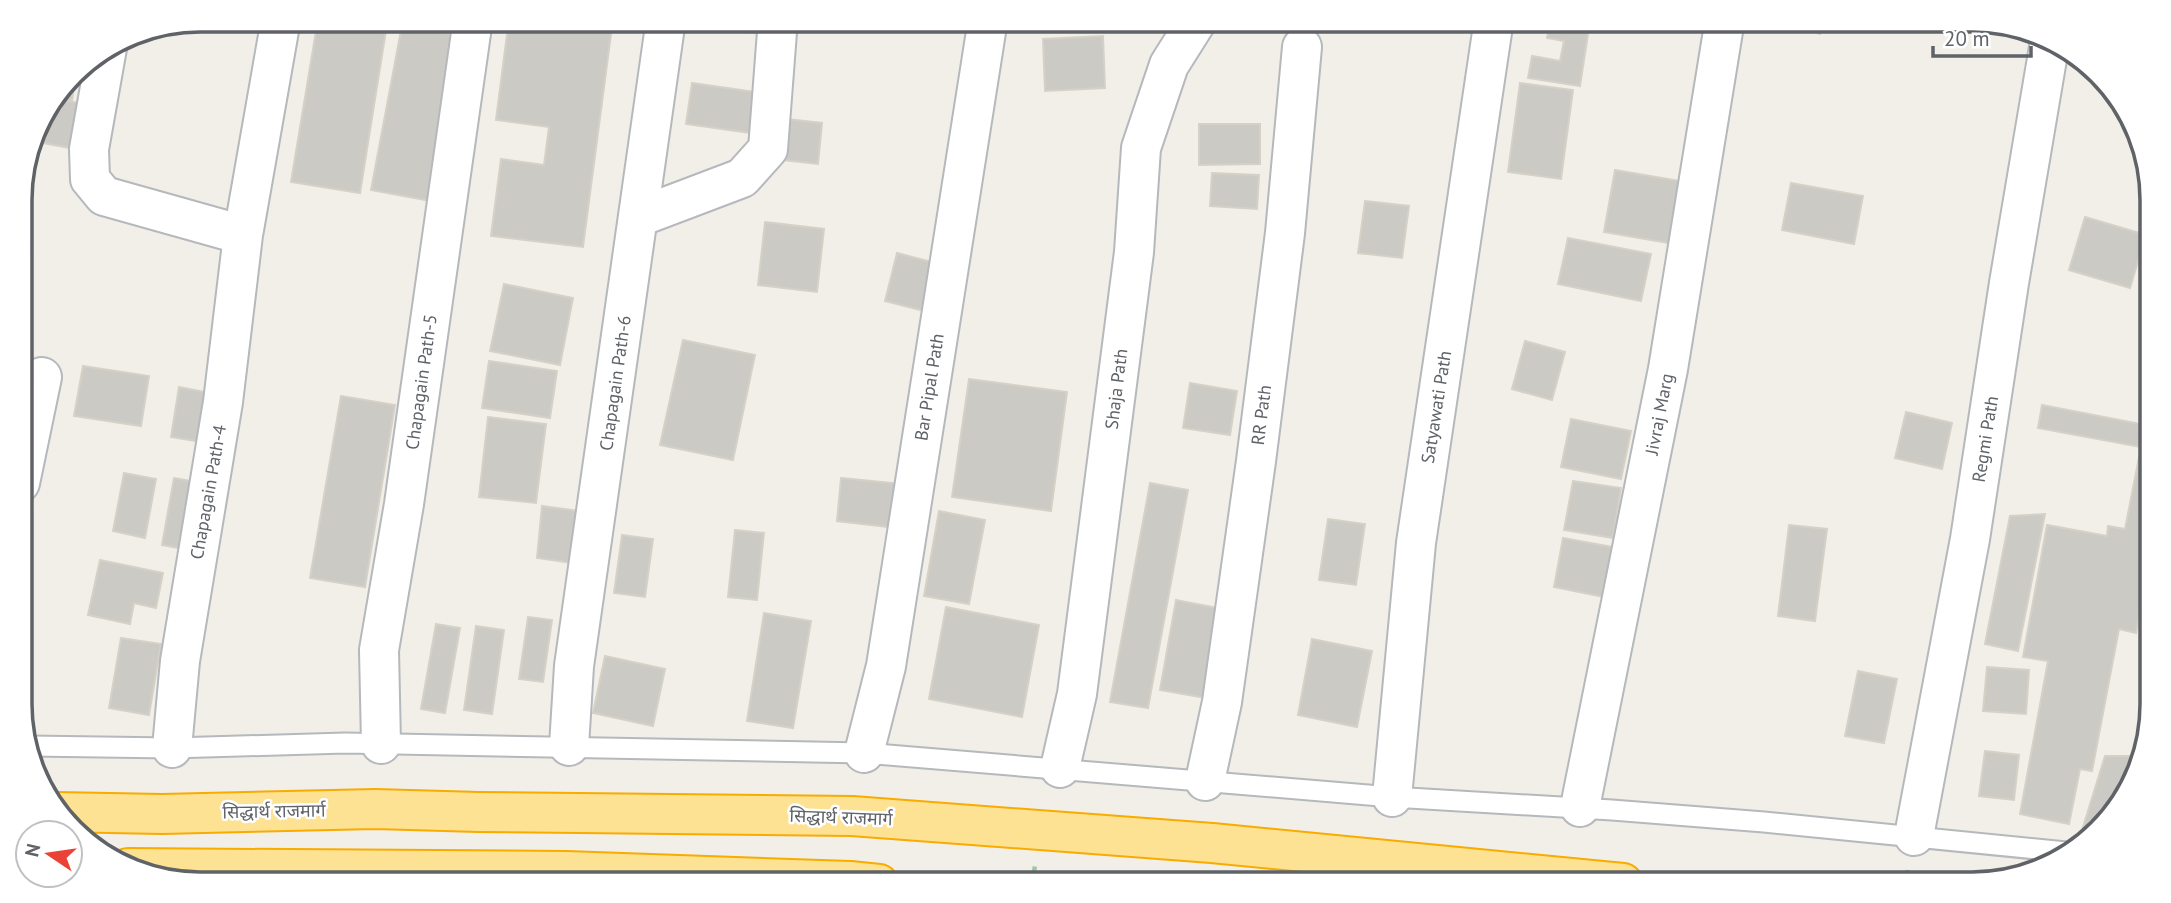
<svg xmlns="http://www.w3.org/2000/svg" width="2171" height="903" font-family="'PT Sans','Noto Sans Devanagari',sans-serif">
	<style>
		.building { fill: #cccac5; stroke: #d6d1c6; stroke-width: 2 }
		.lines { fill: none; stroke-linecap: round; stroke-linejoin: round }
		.lane-casing { stroke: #b5b8bc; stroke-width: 23 }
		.street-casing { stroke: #b5b8bc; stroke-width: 42 }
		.highway-casing { stroke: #f9ab00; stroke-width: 42 }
		.path { stroke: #9cc7a9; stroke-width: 4.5; stroke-dasharray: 7 3.5; stroke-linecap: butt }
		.lane { stroke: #fff; stroke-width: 19 }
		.street { stroke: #fff; stroke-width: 38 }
		.highway { stroke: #fde293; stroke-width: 38 }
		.labels { text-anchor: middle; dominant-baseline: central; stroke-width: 5; stroke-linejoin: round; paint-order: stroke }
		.street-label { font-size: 18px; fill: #5f6368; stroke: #fff }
		.rim { fill: none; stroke: #5f6368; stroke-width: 3.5 }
	</style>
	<rect width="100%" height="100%" fill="#f1efe8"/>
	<path class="building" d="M318,19H358L387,24L360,193L291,182Z
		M509,19H613L583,247L491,236L501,159L544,165L549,127L496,120Z
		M729,19H768L767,34L728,31Z
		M1550,19L1590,21L1580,86L1528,78L1532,56L1560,61L1564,41L1547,38Z
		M1770,19H1824L1820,34Z
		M402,25L463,36L431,201L371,190Z
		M1103,36L1105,88L1045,91L1043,39Z
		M77,69L72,100L55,97Z
		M692,83L756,92L751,133L686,124Z
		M1520,83L1573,90L1561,179L1508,172Z
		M54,98L79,103L70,148L32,141L38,119Z
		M778,118L822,123L818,164L774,159Z
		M1199,124H1260V164L1199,165Z
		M1615,170L1680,181L1669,243L1604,232Z
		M1212,173L1259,175L1257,209L1210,206Z
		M1791,183L1863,196L1854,244L1782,230Z
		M1365,201L1409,206L1402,258L1358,253Z
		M2085,217L2146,235L2130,288L2069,270Z
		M765,222L824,229L817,292L758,285Z
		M1568,238L1651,254L1641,301L1558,284Z
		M897,253L943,265L932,313L885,301Z
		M504,284L573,298L560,365L490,351Z
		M683,340L755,355L733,460L660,445Z
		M1525,341L1565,352L1552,400L1512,389Z
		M489,361L557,371L550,418L482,408Z
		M83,366L149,376L141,426L74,416Z
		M969,379L1067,392L1051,511L952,497Z
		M1190,383L1237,391L1230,435L1183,428Z
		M179,387L210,393L202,442L171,437Z
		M341,396L395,405L365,587L310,578Z
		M2042,405L2151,426V478L2144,513L2151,515V553L2136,633L2119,629L2092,771L2080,769L2069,824L2020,814L2048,661L2023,657L2047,525L2107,536L2108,526L2125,529L2141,447L2038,428Z
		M1906,412L1952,423L1942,469L1895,458Z
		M488,417L546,424L536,503L479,497Z
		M1571,419L1631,431L1621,479L1561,467Z
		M124,473L156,479L145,538L113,531Z
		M174,478L207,484L194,551L162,545Z
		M841,478L901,484L896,528L837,521Z
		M1573,481L1621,488L1613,538L1564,530Z
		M1150,483L1188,490L1148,708L1110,702Z
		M542,506L579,511L573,563L537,558Z
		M939,511L985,520L969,604L924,596Z
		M2045,514L2018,651L1985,644L2010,516Z
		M1328,519L1365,524L1356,585L1319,580Z
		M1789,525L1827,529L1815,621L1778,616Z
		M735,530L764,533L757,600L728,597Z
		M622,535L653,539L645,597L614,593Z
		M1563,538L1613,547L1604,597L1554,587Z
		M100,560L163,573L156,608L134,603L130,624L88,615Z
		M1176,600L1228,610L1212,699L1160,690Z
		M946,607L1039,625L1022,717L929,699Z
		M764,613L811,621L793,728L747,721Z
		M528,617L552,620L543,682L519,679Z
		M436,624L460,628L445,713L421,709Z
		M476,626L504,630L492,714L464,710Z
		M121,638L161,644L149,715L109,708Z
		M1312,639L1372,651L1357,727L1298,715Z
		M605,656L665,669L653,726L593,713Z
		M1987,667L2029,670L2026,714L1983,711Z
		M1858,671L1897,679L1884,743L1845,736Z
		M1985,751L2019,755L2014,800L1979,796Z
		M2105,756H2141L2138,772L2095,828L2083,827Z"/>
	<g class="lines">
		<defs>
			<path id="lane" d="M29,746L172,748L345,743L864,753L1392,797L1612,810L1764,822L2066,852"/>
			<path id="street" d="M107,48L89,149L90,179L104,196L243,235L223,402L180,661L172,748
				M639,217L742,178L768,149L778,19
				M243,235L281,19
				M20,483L42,377
				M381,744L379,650L404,504L473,19
				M569,746L574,666L666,19
				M864,753L886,666L988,19
				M1060,768L1077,694L1134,252L1141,148L1169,65L1198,19
				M1205,781L1222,702L1256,461L1285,233L1302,47
				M1392,797L1416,543L1494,19
				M1580,807L1668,369L1725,19
				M1914,836L1970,539L2009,283L2050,41"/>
			<path id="highway" d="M56,812L162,814L375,809L479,812L852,816L1212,843L1623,883
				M128,868L566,871L850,881L879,884"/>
		</defs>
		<use href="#lane" class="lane-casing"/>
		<use href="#street" class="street-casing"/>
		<use href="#highway" class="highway-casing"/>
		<path class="path" d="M1906,883L1908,870
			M1033,884L1035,864"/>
		<use href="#lane" class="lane"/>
		<use href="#street" class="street"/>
		<use href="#highway" class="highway"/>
	</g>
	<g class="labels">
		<g class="street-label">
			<text transform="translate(421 382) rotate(-82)">Chapagain Path-5</text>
			<text transform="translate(615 383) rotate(-82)">Chapagain Path-6</text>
			<text transform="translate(929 387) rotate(-81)">Bar Pipal Path</text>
			<text transform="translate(1116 389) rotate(-83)">Shaja Path</text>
			<text transform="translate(1436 407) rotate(-81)">Satyawati Path</text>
			<text transform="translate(1659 414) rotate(-79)">Jivraj Marg</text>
			<text transform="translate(1261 415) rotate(-83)">RR Path</text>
			<text transform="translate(1985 439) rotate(-81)">Regmi Path</text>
			<text transform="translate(208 492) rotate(-80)">Chapagain Path-4</text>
			<text transform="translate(274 811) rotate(-1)">सिद्धार्थ राजमार्ग</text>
			<text transform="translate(841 817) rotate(2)">सिद्धार्थ राजमार्ग</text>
		</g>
	</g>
	<path d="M0 0H2171V903H0ZM200 32H1972A168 168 0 0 1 2140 200V704A168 168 0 0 1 1972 872H200A168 168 0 0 1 32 704V200A168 168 0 0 1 200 32Z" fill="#fff" fill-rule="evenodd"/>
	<path class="rim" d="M200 32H1972A168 168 0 0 1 2140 200V704A168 168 0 0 1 1972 872H200A168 168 0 0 1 32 704V200A168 168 0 0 1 200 32Z"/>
	<g transform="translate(49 854) rotate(283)"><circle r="33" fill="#ffffff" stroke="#bfc1c3" stroke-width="2"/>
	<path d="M0-5L12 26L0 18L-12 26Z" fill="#ea4335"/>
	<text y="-10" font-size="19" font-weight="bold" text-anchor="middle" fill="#5f6368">N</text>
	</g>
	<path d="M1933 46v10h98v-10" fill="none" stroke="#5f6368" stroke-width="3.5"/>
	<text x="1944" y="46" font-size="21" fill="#5f6368" stroke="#ffffff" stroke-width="5" paint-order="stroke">20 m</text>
</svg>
